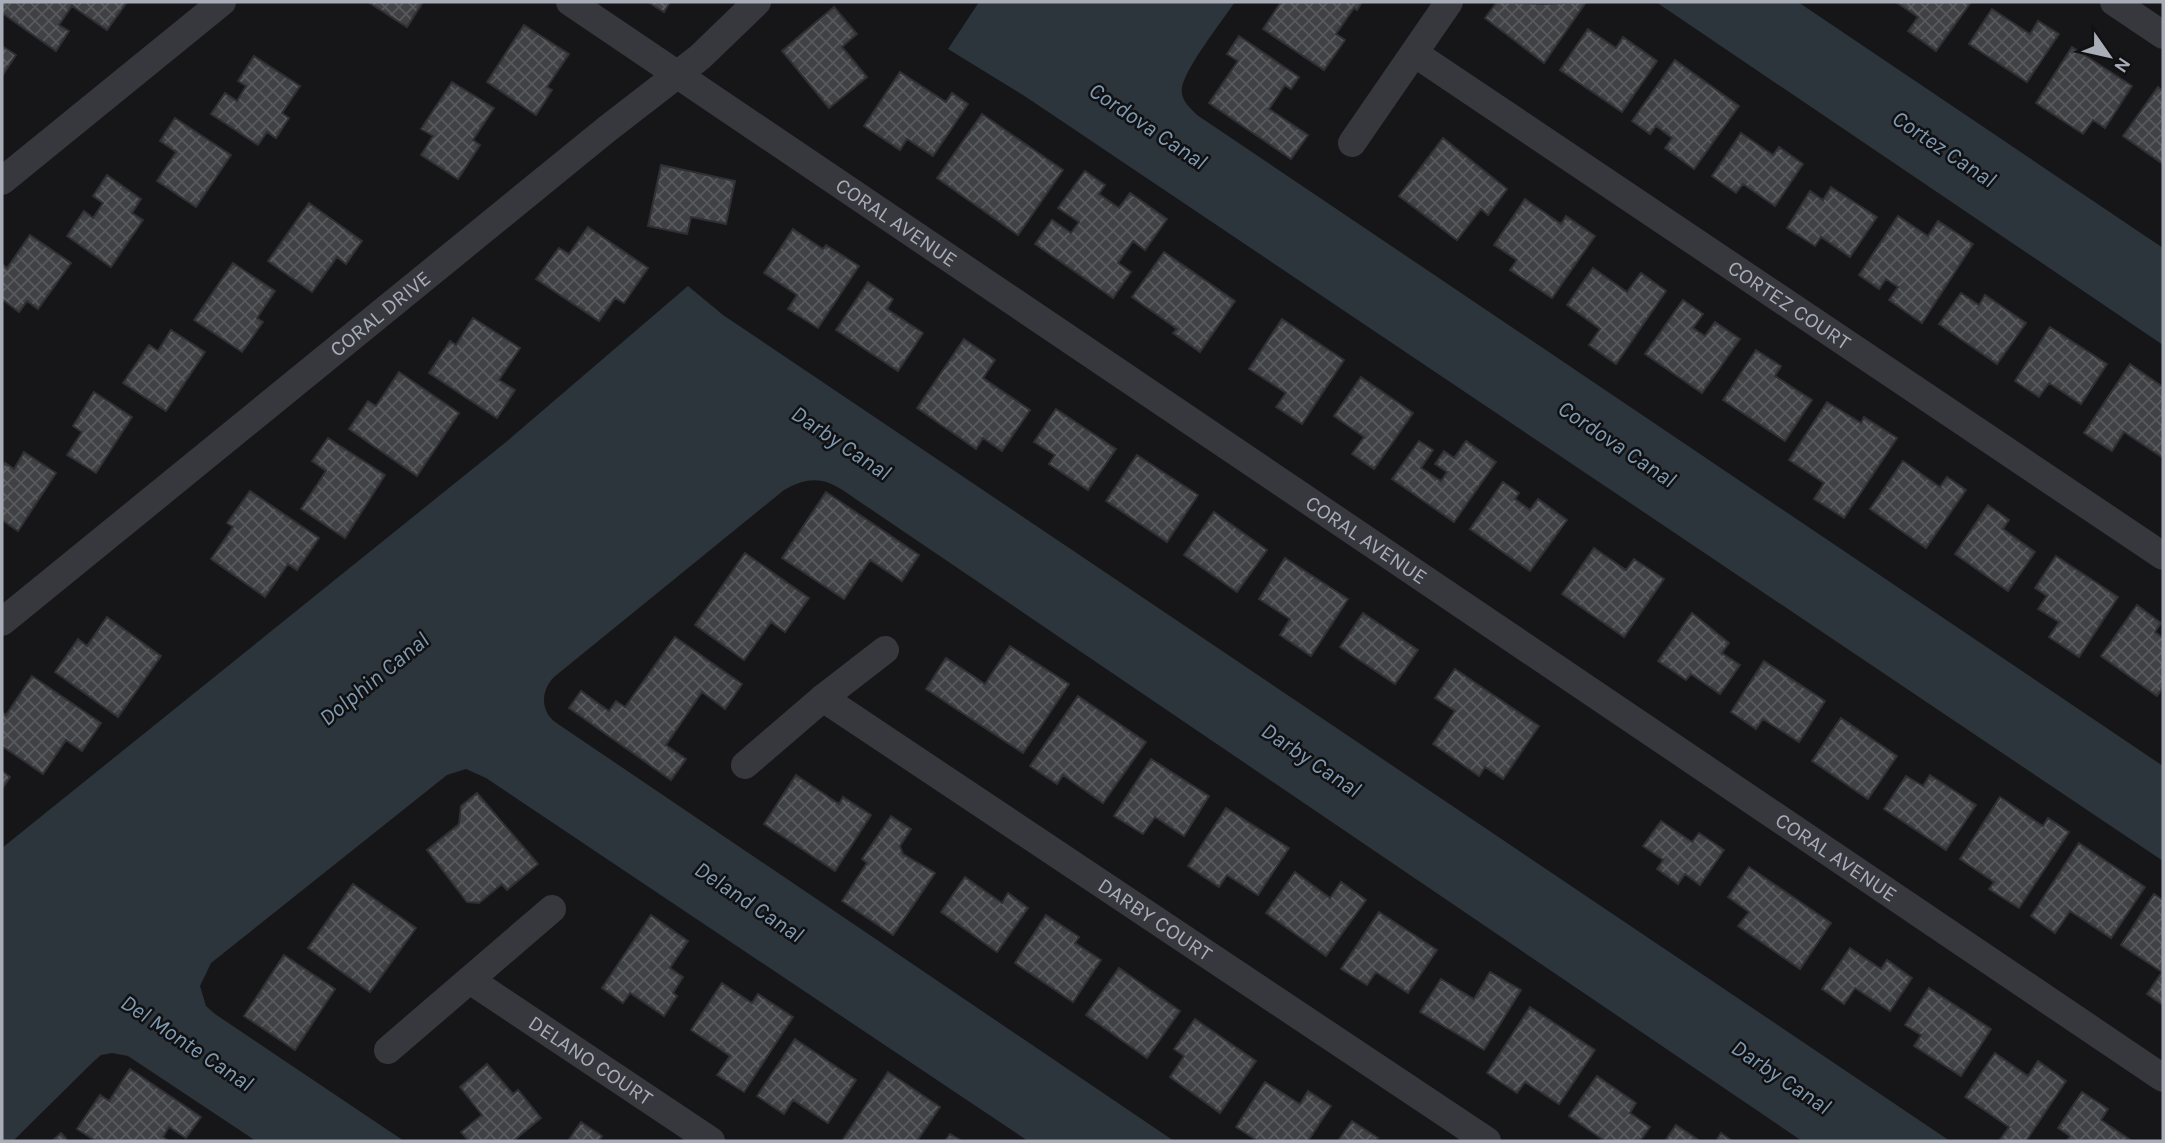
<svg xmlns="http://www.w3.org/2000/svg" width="2165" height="1143" font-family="Karla,sans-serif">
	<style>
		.water { fill: #2c353c }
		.building { fill: url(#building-cross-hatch); stroke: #303034; stroke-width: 2 }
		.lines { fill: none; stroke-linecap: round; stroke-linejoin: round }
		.minor { stroke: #37383d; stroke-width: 28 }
		.labels { text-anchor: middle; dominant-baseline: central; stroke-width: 5; stroke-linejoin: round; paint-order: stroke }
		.street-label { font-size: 21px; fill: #a8adb8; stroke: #111113 }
		.water-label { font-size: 23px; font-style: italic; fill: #7f9bb3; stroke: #111113 }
	</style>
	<defs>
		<pattern id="building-cross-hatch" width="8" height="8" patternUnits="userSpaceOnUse" patternTransform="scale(1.75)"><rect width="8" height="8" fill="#404145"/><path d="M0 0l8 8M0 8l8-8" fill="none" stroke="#595a5e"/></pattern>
	</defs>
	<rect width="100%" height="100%" fill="#161618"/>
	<path class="water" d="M979,2H1235C1222,21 1186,67 1182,87C1180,100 1189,107 1197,115L2163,766V861L1026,97L948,49Z
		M1656,2H1798L2163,248V345Z
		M688,286L723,315L1950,1141H1802L869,508C837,487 822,468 784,490L554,677C541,690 540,710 555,722L1174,1141H1028L486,778L466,769L447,775L211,963L200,986L206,1006L215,1014L404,1141H256L128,1056L112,1053L101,1055L92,1063L13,1141H2V848L506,442Z"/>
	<path class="building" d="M2,2H127L107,30L72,6L59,25L69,31L56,51L2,13Z
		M368,2H423L407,27Z
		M648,2H670L664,12Z
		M1281,2H1362L1357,10L1354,8L1336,34L1345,40L1324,70L1263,29Z
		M1497,2L1544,4L1586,2L1544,63L1485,18Z
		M1896,2H1971L1936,51L1908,31L1918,17Z
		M834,7L857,34L842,47L867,77L829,108L782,51Z
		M1992,9L2030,34L2038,21L2059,34L2027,82L1969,44Z
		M524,25L569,54L547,87L552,90L536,115L487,82Z
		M1588,29L1616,48L1623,37L1657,61L1622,112L1560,70Z
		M1239,36L1299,77L1291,89L1285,85L1269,109L1308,135L1291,159L1209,103L1238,61L1227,54Z
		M2,46L16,55L2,76Z
		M2072,47L2132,86L2105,128L2093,120L2083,134L2036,103Z
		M254,56L300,86L282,113L289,118L276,138L267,132L258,145L211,114L225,93L237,101L246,86L238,81Z
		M1675,60L1739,106L1694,169L1665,148L1672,138L1656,126L1650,134L1632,121Z
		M900,72L946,102L952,93L968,104L933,156L907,139L900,150L864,126Z
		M452,82L494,108L473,140L480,145L458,179L421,155L433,136L421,129Z
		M2158,87L2163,91V164L2123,136Z
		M982,114L1063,170L1018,235L937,178Z
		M175,118L231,155L196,207L157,181L176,152L160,141Z
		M1741,133L1773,155L1779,147L1803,164L1775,206L1743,184L1736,193L1712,176Z
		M1443,138L1507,189L1488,215L1481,209L1457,240L1399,196Z
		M661,165L735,181L726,224L691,217L687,234L648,226Z
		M1085,171L1105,185L1099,194L1119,208L1130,193L1167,219L1145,250L1133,241L1118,263L1131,272L1113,298L1035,244L1052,220L1071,233L1079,222L1058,208Z
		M107,175L141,199L132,213L143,220L111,267L67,236L84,211L93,218L103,203L93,196Z
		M1831,187L1877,217L1850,257L1821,237L1815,246L1787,228L1810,191L1823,200Z
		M1525,199L1561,224L1566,216L1595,236L1552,298L1510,270L1517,260L1494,245Z
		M309,203L362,241L346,264L337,257L312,292L268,261Z
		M1898,216L1928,236L1938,221L1973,244L1922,323L1889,300L1898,287L1886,279L1879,289L1859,275Z
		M588,227L648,268L624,303L615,298L599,321L536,279L559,248L569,254Z
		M793,229L823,249L826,245L859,266L818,328L788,309L797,295L764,273Z
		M30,235L71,263L38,309L27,301L19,312L2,299V264L7,268Z
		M1164,252L1235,301L1200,352L1173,333L1177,329L1132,297Z
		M233,263L275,291L257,318L263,322L242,352L194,320Z
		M1593,268L1627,292L1641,273L1666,291L1616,364L1589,345L1600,329L1567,305Z
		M868,282L893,299L887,309L923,333L898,371L836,330Z
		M1961,293L1979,305L1985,295L2026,323L1997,364L1939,324Z
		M1683,300L1703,314L1693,328L1705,336L1715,322L1740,339L1702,393L1645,354Z
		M473,318L520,348L499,380L515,390L497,418L429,373L450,341L456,345Z
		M1282,319L1344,360L1302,424L1276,407L1286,393L1249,369Z
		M2050,327L2107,364L2081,404L2049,383L2039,397L2015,381Z
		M171,330L205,352L166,411L123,383L149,345L158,351Z
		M964,339L995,360L983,378L1030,410L1002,451L983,438L976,449L917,408Z
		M1756,350L1781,366L1775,376L1812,400L1785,441L1723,400Z
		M2130,364L2163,387V458L2124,432L2112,451L2084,433Z
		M399,372L459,413L417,476L349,429L368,401L376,406Z
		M1361,377L1413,413L1374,469L1352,454L1364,437L1334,416Z
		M94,392L132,417L96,473L67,455L82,432L73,426Z
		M1827,402L1861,423L1864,417L1897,438L1844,518L1814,499L1824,483L1789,460Z
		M1056,409L1116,449L1088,490L1049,464L1055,455L1034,442Z
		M328,438L385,475L345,538L301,509L326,471L312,461Z
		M1419,441L1433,450L1421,468L1441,481L1447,472L1435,464L1444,451L1454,458L1466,441L1496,462L1454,522L1392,479Z
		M24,452L56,473L18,531L2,520V468L5,463L14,469Z
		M1137,455L1198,495L1167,542L1106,501Z
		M1903,461L1940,487L1947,477L1966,490L1926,548L1870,509Z
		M1503,482L1519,493L1515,499L1530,510L1538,499L1567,520L1530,571L1470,529Z
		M250,491L319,538L297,570L288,564L265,597L211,559L233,527L227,523Z
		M826,492L919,555L902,581L870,560L844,599L782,558Z
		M1988,505L2009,520L2003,529L2035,552L2008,591L1955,554Z
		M1214,512L1267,550L1237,592L1184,555Z
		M1594,548L1626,570L1634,559L1664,579L1624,637L1562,594Z
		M745,553L809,598L785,632L771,622L744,660L695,625Z
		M2056,556L2118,597L2079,657L2049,637L2059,622L2038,609L2047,596L2035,588Z
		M1285,558L1348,599L1311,656L1280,635L1290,619L1259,599Z
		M2137,605L2161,623L2155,632L2163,638V687L2157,696L2101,656Z
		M1363,613L1418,650L1395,684L1340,647Z
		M1692,613L1729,643L1722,653L1740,665L1720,694L1691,674L1686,680L1658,661Z
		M107,617L161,656L118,717L55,672L78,639L87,646Z
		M675,637L742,684L725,709L702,692L666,745L686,759L671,780L569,708L581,691L609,711L616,701L625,707Z
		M1010,646L1069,684L1023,753L926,689L946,658L985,684Z
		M1764,661L1825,701L1799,742L1763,719L1756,729L1731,712Z
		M1455,669L1539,726L1503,779L1485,767L1479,776L1433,744L1455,711L1435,698Z
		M32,676L101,723L82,751L66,740L43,774L2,746V712L6,715Z
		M1078,696L1146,742L1103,803L1063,775L1057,784L1030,766Z
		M1841,718L1897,756L1868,799L1812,761Z
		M1151,759L1209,796L1184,836L1155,817L1143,834L1114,816Z
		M2,771L10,777L2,789Z
		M796,775L839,804L843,797L871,815L835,871L764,824Z
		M1930,775L1976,805L1946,850L1884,809L1906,776L1923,786Z
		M477,793L538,864L507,890L502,884L479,903L467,902L427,850L459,824L461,806Z
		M2000,797L2043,826L2048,818L2069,832L2019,908L1989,889L1994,882L1960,859Z
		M1226,808L1289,848L1258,895L1227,875L1219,887L1188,866Z
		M891,816L911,829L900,846L903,854L935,873L893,935L842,901L867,863L862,859Z
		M1661,821L1692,842L1699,833L1724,850L1700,885L1685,874L1678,884L1657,869L1663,860L1643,846Z
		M2079,843L2145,887L2111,938L2070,911L2055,933L2031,916Z
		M1749,867L1831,923L1800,969L1738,926L1749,912L1728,897Z
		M1295,872L1330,898L1341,882L1366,900L1326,956L1266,913Z
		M965,877L1002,903L1008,893L1028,908L997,952L941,912Z
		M353,884L416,928L370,992L308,948Z
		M2154,894L2163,900V1005L2147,994L2162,972L2121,945Z
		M1379,912L1437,950L1408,993L1376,972L1367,985L1341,969Z
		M651,915L688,941L670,968L683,977L673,993L677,996L664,1016L630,993L623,1003L602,988Z
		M1046,915L1079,937L1075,943L1101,960L1073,1002L1015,963Z
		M1850,948L1881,969L1887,960L1912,978L1890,1011L1855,988L1844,1004L1822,989Z
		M284,955L335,989L295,1050L244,1016Z
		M1119,968L1180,1011L1147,1058L1086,1015Z
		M1490,972L1521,990L1484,1050L1420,1012L1441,979L1474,999Z
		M722,983L752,1003L758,994L793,1017L744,1092L717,1075L730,1056L691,1030Z
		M1929,988L1991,1029L1961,1076L1914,1046L1921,1035L1905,1025Z
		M1530,1007L1595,1050L1559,1104L1525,1082L1517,1093L1487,1073Z
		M1195,1019L1256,1061L1220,1113L1170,1077L1184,1056L1174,1049Z
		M795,1039L856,1080L828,1123L793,1100L784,1114L757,1096Z
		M1995,1053L2028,1076L2038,1061L2066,1081L2026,1141H1999L2009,1127L1965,1097Z
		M487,1064L513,1094L518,1090L541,1118L513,1141H469L461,1132L482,1115L460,1087Z
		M130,1069L201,1117L186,1138L169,1127L163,1137L169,1141H96L77,1129L100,1095L109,1101Z
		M888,1072L940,1107L917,1141H842Z
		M1597,1076L1636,1103L1630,1113L1650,1127L1640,1141H1605L1569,1116Z
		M1265,1082L1300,1104L1308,1091L1331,1106L1308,1141H1258L1236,1127Z
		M2082,1092L2108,1109L2101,1120L2132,1141H2067L2070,1136L2058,1128Z
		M1352,1121L1378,1138L1375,1141H1338Z
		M581,1122L602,1136L599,1141H568Z
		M1676,1125L1700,1141H1665Z
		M61,1133L68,1141H52Z
		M1721,1133L1732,1141H1716Z
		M950,1134L962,1141H945Z"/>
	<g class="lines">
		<g class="minor">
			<path id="s1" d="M570,2L2163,1078"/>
			<path d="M2114,2L2163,35"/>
			<path id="s2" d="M1414,53L2163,556"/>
			<path d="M1352,143L1449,2"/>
			<path d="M2,181L222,2"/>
			<path id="s3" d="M2,622L607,129L700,57L757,2"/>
			<path id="s4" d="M823,698L1487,1141"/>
			<path d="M745,765L823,698L885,650"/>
			<path id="s5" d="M470,980L711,1141"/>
			<path d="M388,1050L552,909"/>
		</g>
	</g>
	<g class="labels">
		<g class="street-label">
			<text stroke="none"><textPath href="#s1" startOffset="394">CORAL AVENUE</textPath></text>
			<text stroke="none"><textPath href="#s2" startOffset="452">CORTEZ COURT</textPath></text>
			<text stroke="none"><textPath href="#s3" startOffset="488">CORAL DRIVE</textPath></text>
			<text stroke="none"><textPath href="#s1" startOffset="961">CORAL AVENUE</textPath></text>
			<text stroke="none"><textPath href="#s1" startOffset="1528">CORAL AVENUE</textPath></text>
			<text stroke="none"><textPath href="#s4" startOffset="399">DARBY COURT</textPath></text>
			<text stroke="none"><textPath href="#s5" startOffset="145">DELANO COURT</textPath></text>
		</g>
		<g class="water-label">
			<text transform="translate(1148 126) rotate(34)">Cordova Canal</text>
			<text transform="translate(1944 149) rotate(34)">Cortez Canal</text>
			<text transform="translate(841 443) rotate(34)">Darby Canal</text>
			<text transform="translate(1617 444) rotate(34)">Cordova Canal</text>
			<text transform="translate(374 679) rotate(-39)">Dolphin Canal</text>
			<text transform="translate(1311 760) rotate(34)">Darby Canal</text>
			<text transform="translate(749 902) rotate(34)">Deland Canal</text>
			<text transform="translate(187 1043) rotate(34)">Del Monte Canal</text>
			<text transform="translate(1781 1077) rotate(34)">Darby Canal</text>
		</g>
	</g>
	<rect width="2165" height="1143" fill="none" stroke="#a8adb8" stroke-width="7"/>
	<g transform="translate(2109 56) rotate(124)" stroke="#111113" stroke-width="5" paint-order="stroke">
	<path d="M0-5L12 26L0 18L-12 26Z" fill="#a8adb8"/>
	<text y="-10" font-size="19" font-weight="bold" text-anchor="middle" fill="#a8adb8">N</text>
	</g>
</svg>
